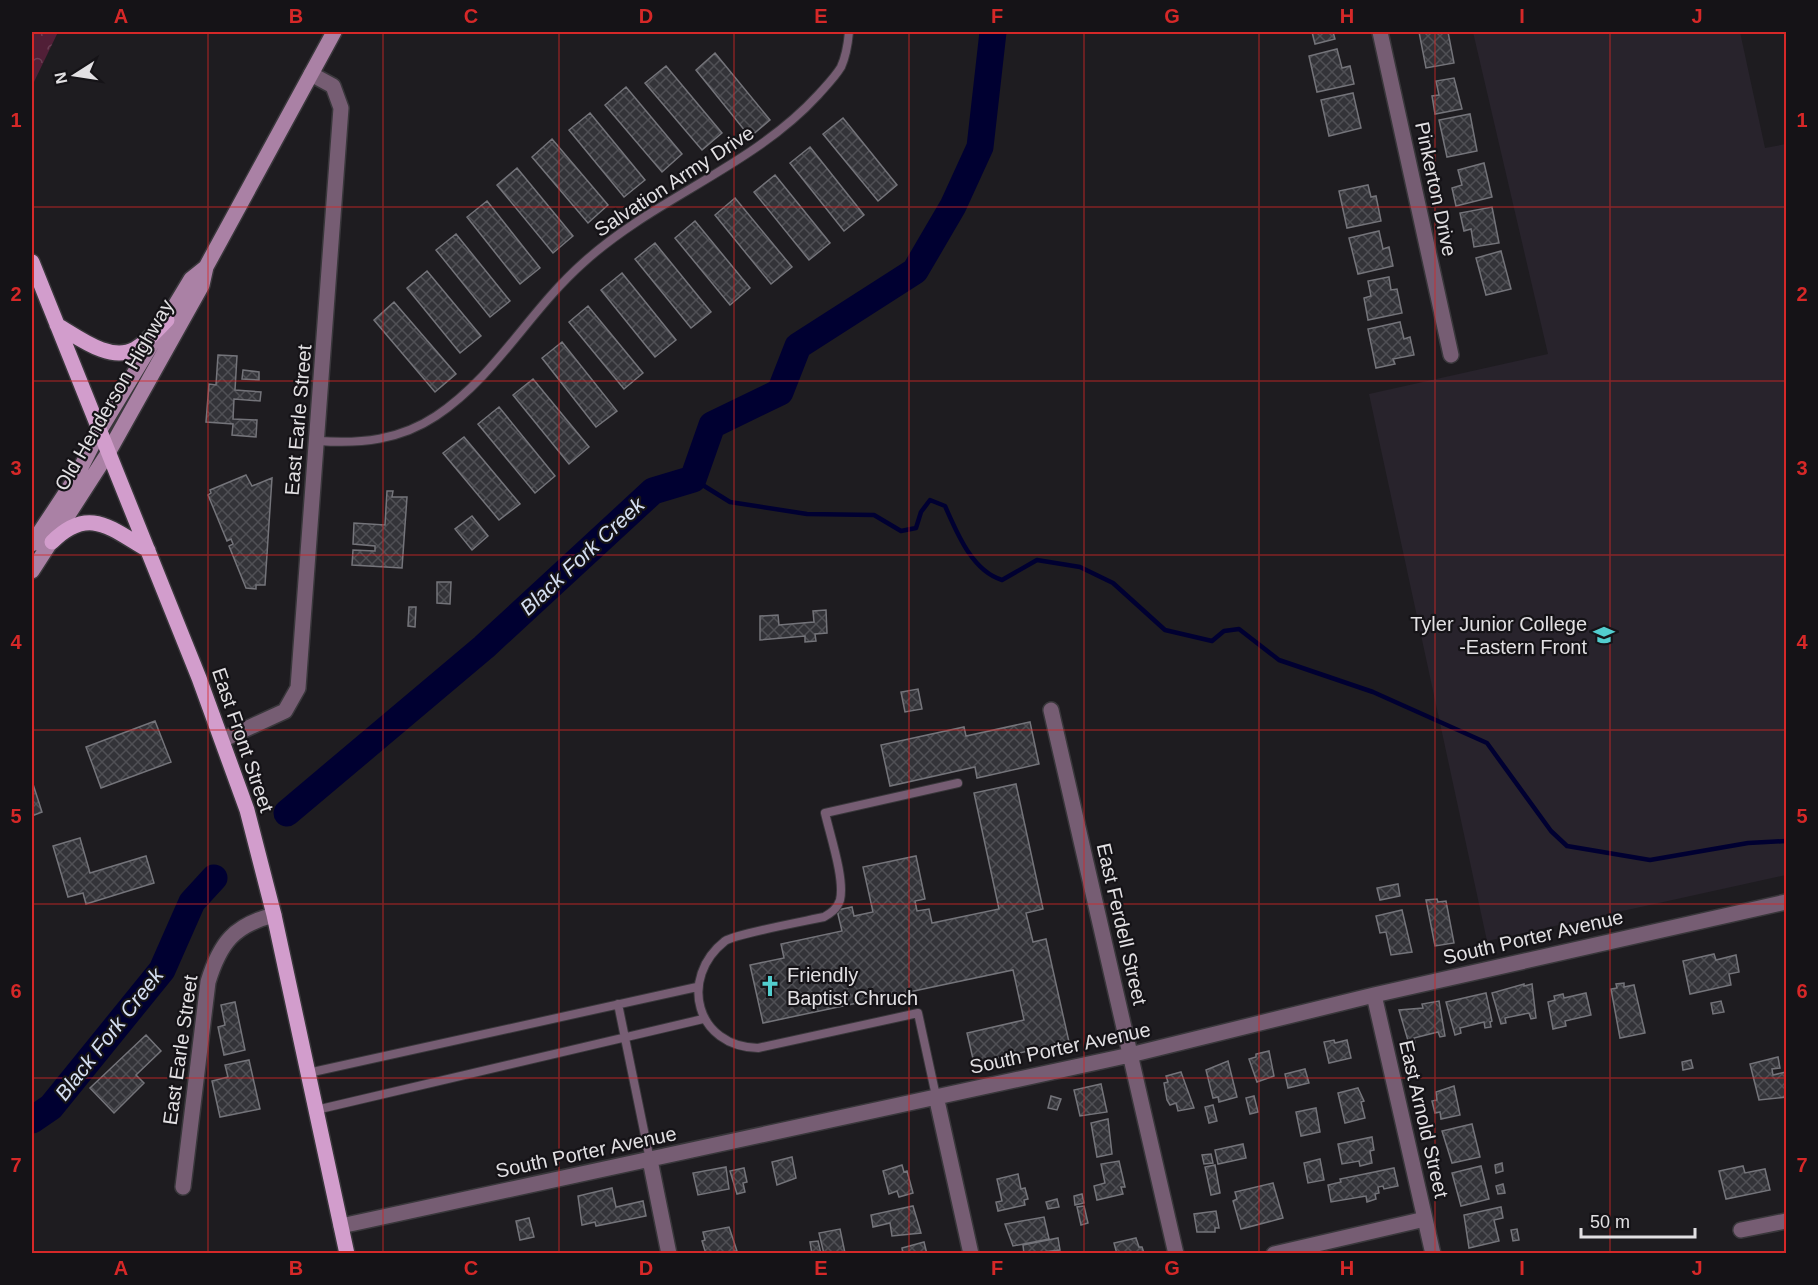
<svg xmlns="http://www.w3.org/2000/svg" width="1818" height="1285" font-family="Helvetica,sans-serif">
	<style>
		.built { fill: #28232c }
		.forest { fill: url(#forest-crowns) }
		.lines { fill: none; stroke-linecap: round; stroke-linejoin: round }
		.stream { stroke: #000031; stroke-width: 4.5 }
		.river { stroke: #000031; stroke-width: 27 }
		.building { fill: url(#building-cross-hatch); stroke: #74747a; stroke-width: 1.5 }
		.lane-casing { stroke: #39373b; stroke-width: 10 }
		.street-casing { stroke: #39373b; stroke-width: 18 }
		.secondary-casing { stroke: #39373b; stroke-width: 18 }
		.primary-casing { stroke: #39373b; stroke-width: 18 }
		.lane { stroke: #765d73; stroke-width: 8 }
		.street { stroke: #765d73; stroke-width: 15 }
		.secondary { stroke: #aa81a5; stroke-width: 15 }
		.primary { stroke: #d29dcc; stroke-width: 15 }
		.grid { fill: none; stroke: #d62828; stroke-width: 1.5; stroke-opacity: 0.55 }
		.labels { text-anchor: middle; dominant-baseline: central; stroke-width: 4.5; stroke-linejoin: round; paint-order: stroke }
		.street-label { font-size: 20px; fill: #e2e0e3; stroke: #151317 }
		.poi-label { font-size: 20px; fill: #e2e0e3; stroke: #151317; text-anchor: end }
		.water-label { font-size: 21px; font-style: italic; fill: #d6e0f2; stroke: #151317 }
		.neatline { fill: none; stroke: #d62828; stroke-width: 2 }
		.grid-label { font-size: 20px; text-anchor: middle; font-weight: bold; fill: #d62828 }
	</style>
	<defs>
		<pattern id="forest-crowns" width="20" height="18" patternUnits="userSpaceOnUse" patternTransform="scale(1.5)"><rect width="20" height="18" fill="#511f37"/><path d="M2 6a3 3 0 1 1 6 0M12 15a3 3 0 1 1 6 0" fill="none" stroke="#6a3f54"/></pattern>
		<pattern id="building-cross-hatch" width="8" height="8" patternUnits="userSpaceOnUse" patternTransform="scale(1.5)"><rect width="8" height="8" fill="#333338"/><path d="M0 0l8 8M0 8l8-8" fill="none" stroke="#505055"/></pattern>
	</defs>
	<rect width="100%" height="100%" fill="#1e1c20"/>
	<path class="built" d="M1473,32H1740L1765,148L1786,144V875L1487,941L1369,394L1548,354Z"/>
	<path class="forest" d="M32,32H58L32,86Z"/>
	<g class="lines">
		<path class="stream" d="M693,479L730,502L807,514L874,515L901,531L916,528L921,512L930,500L945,506C957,533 972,571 1002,580L1037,560L1080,567L1113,583L1165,630L1212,641L1224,631L1239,629L1279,660L1373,692L1487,743L1551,831L1567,846L1650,860L1748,843L1786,841"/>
		<path class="river" d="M287,813L484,647L653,491L693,479L712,425L780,392L798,346L915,271L953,206L980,147L993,32
			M32,1120L51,1107L162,970L192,902L214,878"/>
	</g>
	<path class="building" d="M1312,32H1333L1335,39L1315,44Z
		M1419,32H1448L1454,63L1426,68Z
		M1337,49L1342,68L1350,66L1354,84L1317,92L1309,56Z
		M715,53L770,120L750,137L696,70Z
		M666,66L722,133L702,150L645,83Z
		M1454,78L1462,109L1435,114L1432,96L1439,95L1436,81Z
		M626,87L682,154L662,172L605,105Z
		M1353,93L1361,128L1329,136L1321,100Z
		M590,113L645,180L624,197L569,130Z
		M1470,114L1477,151L1447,157L1439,120Z
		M843,118L897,185L878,201L823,134Z
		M552,139L608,205L588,223L532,157Z
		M810,147L864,215L844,231L790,163Z
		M1484,163L1492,197L1456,206L1452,188L1462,185L1458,170Z
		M517,168L573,236L553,253L497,185Z
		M775,175L830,243L809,260L754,192Z
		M1368,185L1371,197L1376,196L1381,221L1347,228L1339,191Z
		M735,198L792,267L771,284L715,215Z
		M487,201L540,268L520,284L467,217Z
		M1492,207L1499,243L1474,247L1471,229L1464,231L1460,213Z
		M695,221L750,288L730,305L675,238Z
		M1379,231L1383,249L1389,247L1393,266L1358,274L1349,238Z
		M456,234L510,301L490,317L436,250Z
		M655,243L711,312L691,328L635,259Z
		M1501,251L1511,289L1486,295L1476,258Z
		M427,271L481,336L460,353L407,288Z
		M622,273L676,340L655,357L601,290Z
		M1389,277L1391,290L1397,289L1402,313L1368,320L1364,298L1371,296L1368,281Z
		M394,302L456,374L435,392L374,320Z
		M588,306L643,373L624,389L569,322Z
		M1400,322L1404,339L1410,337L1414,355L1393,359L1395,364L1376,368L1368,329Z
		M562,342L617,411L596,427L542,358Z
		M218,355L237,356L235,390L261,392L260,401L234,399L233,419L257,420L256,437L232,435L233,424L206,422L209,384L216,385Z
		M243,370L259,372V380L242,379Z
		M533,379L589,447L569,464L513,395Z
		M499,407L555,476L535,493L478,424Z
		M464,437L520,504L499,520L443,453Z
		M246,475L252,486L272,478L265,585H256V589L246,588L229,546L233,544L231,539L227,541L208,495L211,493L210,490Z
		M387,491H393L392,497H407L402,568L352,565L353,550L375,551V546L353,544L354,523L385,525Z
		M472,516L488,536L472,550L455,529Z
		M437,582H451L450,604L437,603Z
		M409,607H416L415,627L408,626Z
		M826,610L827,633L815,634L816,641L805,642V636L760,640V616L778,615L779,625L814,622L813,611Z
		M918,689L922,709L905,712L901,692Z
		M155,721L171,762L101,788L86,747Z
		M1030,722L1039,764L977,778L975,767L890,786L881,745L964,727L966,736Z
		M32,781L42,812L32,816Z
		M1016,784L1043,909L1026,913L1033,942L1046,939L1069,1042L974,1063L967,1033L1024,1020L1013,970L763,1023L750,965L784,958L781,944L842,931L837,910L852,907L854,916L873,912L863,867L916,856L925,899L915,901L917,911L929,909L932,923L999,909L974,793Z
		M80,838L90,873L146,856L154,883L86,904L83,893L68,897L53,846Z
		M1398,884L1400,896L1380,900L1377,888Z
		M1437,899L1438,902L1446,901L1454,943L1435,946L1426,900Z
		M1402,910L1412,952L1391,955L1386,932L1380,933L1376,916Z
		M1714,954L1716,960L1736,955L1739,972L1729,974L1731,985L1690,994L1683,961Z
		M1624,983V987L1634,985L1645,1033L1620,1038L1611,989L1617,988L1616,984Z
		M1524,984V986L1532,984L1536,1018L1531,1019L1529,1013L1505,1018L1506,1023L1501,1024L1492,993Z
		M1486,993L1492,1021L1490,1022L1491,1027L1485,1028L1484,1022L1460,1028L1461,1033L1455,1035L1446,1002Z
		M1586,993L1591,1015L1565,1021L1566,1026L1553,1029L1548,1002L1555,1000L1554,996L1563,994L1564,998Z
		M1439,1001L1445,1036L1440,1037L1438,1032L1414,1038L1415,1043L1409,1044L1399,1010L1423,1008L1422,1004Z
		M1721,1001L1724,1012L1713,1014L1711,1003Z
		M235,1002L245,1050L224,1055L218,1027L225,1025L221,1005Z
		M146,1035L161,1051L136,1075L144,1083L114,1113L90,1088Z
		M1334,1040L1335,1043L1347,1040L1351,1058L1329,1063L1324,1042Z
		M1269,1051L1274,1076L1257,1082L1249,1059L1256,1057V1054Z
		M1778,1057L1780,1068L1772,1069L1773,1075L1786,1072V1097L1759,1100L1750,1064Z
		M249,1060L260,1109L220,1117L212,1081L228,1077L225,1065Z
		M1691,1060L1693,1068L1683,1070L1682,1062Z
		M1228,1061L1237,1097L1219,1102L1218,1097L1213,1098L1206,1070Z
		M1305,1069L1309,1083L1288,1088L1285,1074Z
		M1181,1072L1194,1108L1178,1111L1176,1103L1170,1105L1167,1100L1164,1083L1168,1082L1166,1076Z
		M1101,1084L1107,1112L1080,1116L1074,1090Z
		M1454,1086L1460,1115L1441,1119L1440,1112L1435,1113L1432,1101L1437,1100L1436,1092Z
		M1358,1088L1364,1101L1361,1102L1365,1118L1345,1123L1338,1093Z
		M1051,1096L1061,1099L1057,1110L1048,1108Z
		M1254,1096L1258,1112L1250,1114L1246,1098Z
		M1213,1105L1217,1121L1209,1123L1205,1107Z
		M1316,1108L1320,1132L1301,1136L1296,1112Z
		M1108,1119L1112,1154L1097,1157L1091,1123Z
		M1472,1124L1480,1157L1452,1163L1442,1131Z
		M1372,1137L1374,1150L1370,1151L1372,1163L1360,1166L1359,1161L1342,1164L1338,1144Z
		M1243,1144L1246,1158L1218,1164L1215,1150Z
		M1211,1154L1213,1163L1204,1164L1202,1155Z
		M792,1157L796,1178L777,1185L772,1162Z
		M1320,1159L1324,1180L1308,1183L1304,1163Z
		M1119,1161L1125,1187H1121L1123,1194L1097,1200L1094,1186L1105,1183L1101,1164Z
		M1502,1163L1503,1171L1496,1173L1495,1165Z
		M902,1165L904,1172L907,1171L913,1193L899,1197L897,1191L889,1194L883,1171Z
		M1215,1165L1220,1193L1211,1195L1205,1167Z
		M1481,1166L1489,1199L1461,1206L1452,1173Z
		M1743,1166L1745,1173L1765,1169L1770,1190L1726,1199L1719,1171Z
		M726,1167L729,1189L698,1195L693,1173Z
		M744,1168L747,1182L743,1183L745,1192L737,1194L730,1171Z
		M1394,1168L1398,1186L1384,1189L1383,1186L1378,1187L1379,1193L1375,1194L1376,1199L1367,1202L1366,1196L1331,1202L1328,1185L1341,1182L1340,1179Z
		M1018,1174L1021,1189L1025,1188L1028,1199L1024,1200L1025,1205L998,1211L996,1202L1002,1201L997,1179Z
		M1273,1183L1283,1218L1241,1229L1233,1201L1237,1199L1235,1192Z
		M1503,1184L1505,1193L1498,1194L1496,1186Z
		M612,1188L616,1207L643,1201L646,1216L596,1226L595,1222L582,1225L578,1196Z
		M1082,1194L1084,1203L1075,1205L1074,1196Z
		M1057,1199L1059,1207L1048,1209L1046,1202Z
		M913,1206L921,1233L892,1236L890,1223L873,1227L871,1215Z
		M1084,1206L1088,1223L1081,1225L1077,1207Z
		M1501,1207L1503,1218L1494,1220L1499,1241L1469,1248L1464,1215Z
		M1216,1211L1219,1228H1215V1232H1197L1194,1214Z
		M1044,1217L1049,1239L1013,1246L1005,1224Z
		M529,1218L534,1237L520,1240L516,1221Z
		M729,1227L737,1251L706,1254L702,1241L705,1240L703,1232Z
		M840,1229L845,1253L824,1254L819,1233Z
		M1517,1229L1519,1240L1513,1241L1511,1230Z
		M1058,1238L1060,1250L1024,1254L1023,1245Z
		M1136,1238L1139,1247H1142L1144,1253L1117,1254L1114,1243Z
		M818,1241L821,1254H812L810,1242Z
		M924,1242L927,1254H903L902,1248Z"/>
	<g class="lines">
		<defs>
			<path id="lane" d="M319,441C361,444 400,440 436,416C496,376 529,311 583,263C654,198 752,167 818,95C826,86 835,77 841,67C846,56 848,43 849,32
				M618,1004L650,1160
				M308,1073L697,987
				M936,1096L918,1013L758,1048C696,1047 678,978 725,941C735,934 806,921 824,917C831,913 837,909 840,900C845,879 830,835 825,813L958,783
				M316,1110L703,1019"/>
			<path id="street" d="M1380,32L1451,355
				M1051,710L1176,1254
				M222,740L285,711L298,688L341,108L333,86L311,74
				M1374,995L1433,1254
				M936,1096L971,1254
				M650,1160L669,1254
				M183,1187L208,982C220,943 234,925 274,915
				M341,1226L1130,1055L1374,995L1786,902
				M1741,1230L1786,1221
				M1274,1254L1425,1219"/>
			<path id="secondary" d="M32,544L75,479L100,430L191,279L206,267
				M32,571L108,453L202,285L206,267L334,32"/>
			<path id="primary" d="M32,262L199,678L247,810L274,915L347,1254
				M57,325C78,337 110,363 135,349C147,342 157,330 167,320
				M52,542C89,505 111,529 148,550"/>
		</defs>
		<use href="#lane" class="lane-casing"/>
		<use href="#street" class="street-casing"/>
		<use href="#secondary" class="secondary-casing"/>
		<use href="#primary" class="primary-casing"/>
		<use href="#lane" class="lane"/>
		<use href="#street" class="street"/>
		<use href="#secondary" class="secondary"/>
		<use href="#primary" class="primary"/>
	</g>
	<path class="grid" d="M208,32V1254M383,32V1254M559,32V1254M734,32V1254M909,32V1254M1084,32V1254M1259,32V1254M1435,32V1254M1610,32V1254M32,207H1786M32,381H1786M32,555H1786M32,730H1786M32,904H1786M32,1078H1786"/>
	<defs>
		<symbol id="university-bare" viewBox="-9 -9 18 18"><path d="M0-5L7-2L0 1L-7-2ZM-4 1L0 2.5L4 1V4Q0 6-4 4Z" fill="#52cdce" stroke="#151317" stroke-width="2.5" paint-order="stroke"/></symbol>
		<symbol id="church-bare" viewBox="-9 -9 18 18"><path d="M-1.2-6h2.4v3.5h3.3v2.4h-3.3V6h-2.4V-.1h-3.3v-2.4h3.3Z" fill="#52cdce" stroke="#151317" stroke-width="2.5" paint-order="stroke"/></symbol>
	</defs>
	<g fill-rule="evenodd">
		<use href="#university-bare" x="1589" y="620" width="30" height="30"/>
		<use href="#church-bare" x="755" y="971" width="30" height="30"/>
	</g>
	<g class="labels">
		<g class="street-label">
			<text transform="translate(674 181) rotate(-33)">Salvation Army Drive</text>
			<text transform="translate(1436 189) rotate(78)">Pinkerton Drive</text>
			<text transform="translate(114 395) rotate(-60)">Old Henderson Highway</text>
			<text transform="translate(298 420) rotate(-85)">East Earle Street</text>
			<text transform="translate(243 740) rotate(71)">East Front Street</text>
			<text transform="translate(1122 924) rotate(77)">East Ferdell Street</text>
			<text transform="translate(1533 937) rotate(-13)">South Porter Avenue</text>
			<text transform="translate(1060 1048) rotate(-12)">South Porter Avenue</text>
			<text transform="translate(180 1050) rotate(-82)">East Earle Street</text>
			<text transform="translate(1424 1119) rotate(77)">East Arnold Street</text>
			<text transform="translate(586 1152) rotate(-12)">South Porter Avenue</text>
		</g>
		<g class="poi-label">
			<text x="1587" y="624">Tyler Junior College<tspan x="1587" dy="23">-Eastern Front</tspan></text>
			<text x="787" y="975" text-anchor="start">Friendly<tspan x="787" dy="23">Baptist Chruch</tspan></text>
		</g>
		<g class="water-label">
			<text transform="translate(582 556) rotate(-43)">Black Fork Creek</text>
			<text transform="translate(109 1034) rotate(-52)">Black Fork Creek</text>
		</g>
	</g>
	<rect width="1818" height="1285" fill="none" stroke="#151317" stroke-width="66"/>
	<g transform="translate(75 75) rotate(258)" stroke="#151317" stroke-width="4.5" paint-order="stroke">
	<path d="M0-4.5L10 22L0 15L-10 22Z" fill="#e2e0e3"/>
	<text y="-9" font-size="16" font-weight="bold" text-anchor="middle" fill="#e2e0e3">N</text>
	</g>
	<path d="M1581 1228v9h114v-9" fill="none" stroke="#e2e0e3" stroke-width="3"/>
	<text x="1590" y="1228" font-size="18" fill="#e2e0e3" stroke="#151317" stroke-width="4.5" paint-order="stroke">50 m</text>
	<rect x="33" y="33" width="1752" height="1219" class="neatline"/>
	<g class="grid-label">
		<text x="121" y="23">A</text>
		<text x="296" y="23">B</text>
		<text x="471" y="23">C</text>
		<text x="646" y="23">D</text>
		<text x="821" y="23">E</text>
		<text x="997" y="23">F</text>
		<text x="1172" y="23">G</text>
		<text x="1347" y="23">H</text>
		<text x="1522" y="23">I</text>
		<text x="1697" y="23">J</text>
		<text x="16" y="127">1</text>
		<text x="1802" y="127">1</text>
		<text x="16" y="301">2</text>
		<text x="1802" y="301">2</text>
		<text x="16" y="475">3</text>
		<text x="1802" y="475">3</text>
		<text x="16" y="649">4</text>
		<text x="1802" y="649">4</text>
		<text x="16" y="823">5</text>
		<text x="1802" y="823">5</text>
		<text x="16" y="998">6</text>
		<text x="1802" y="998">6</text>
		<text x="16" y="1172">7</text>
		<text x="1802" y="1172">7</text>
		<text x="121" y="1275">A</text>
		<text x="296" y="1275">B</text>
		<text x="471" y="1275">C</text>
		<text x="646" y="1275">D</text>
		<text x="821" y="1275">E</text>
		<text x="997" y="1275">F</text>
		<text x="1172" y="1275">G</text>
		<text x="1347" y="1275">H</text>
		<text x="1522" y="1275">I</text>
		<text x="1697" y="1275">J</text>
	</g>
</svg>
